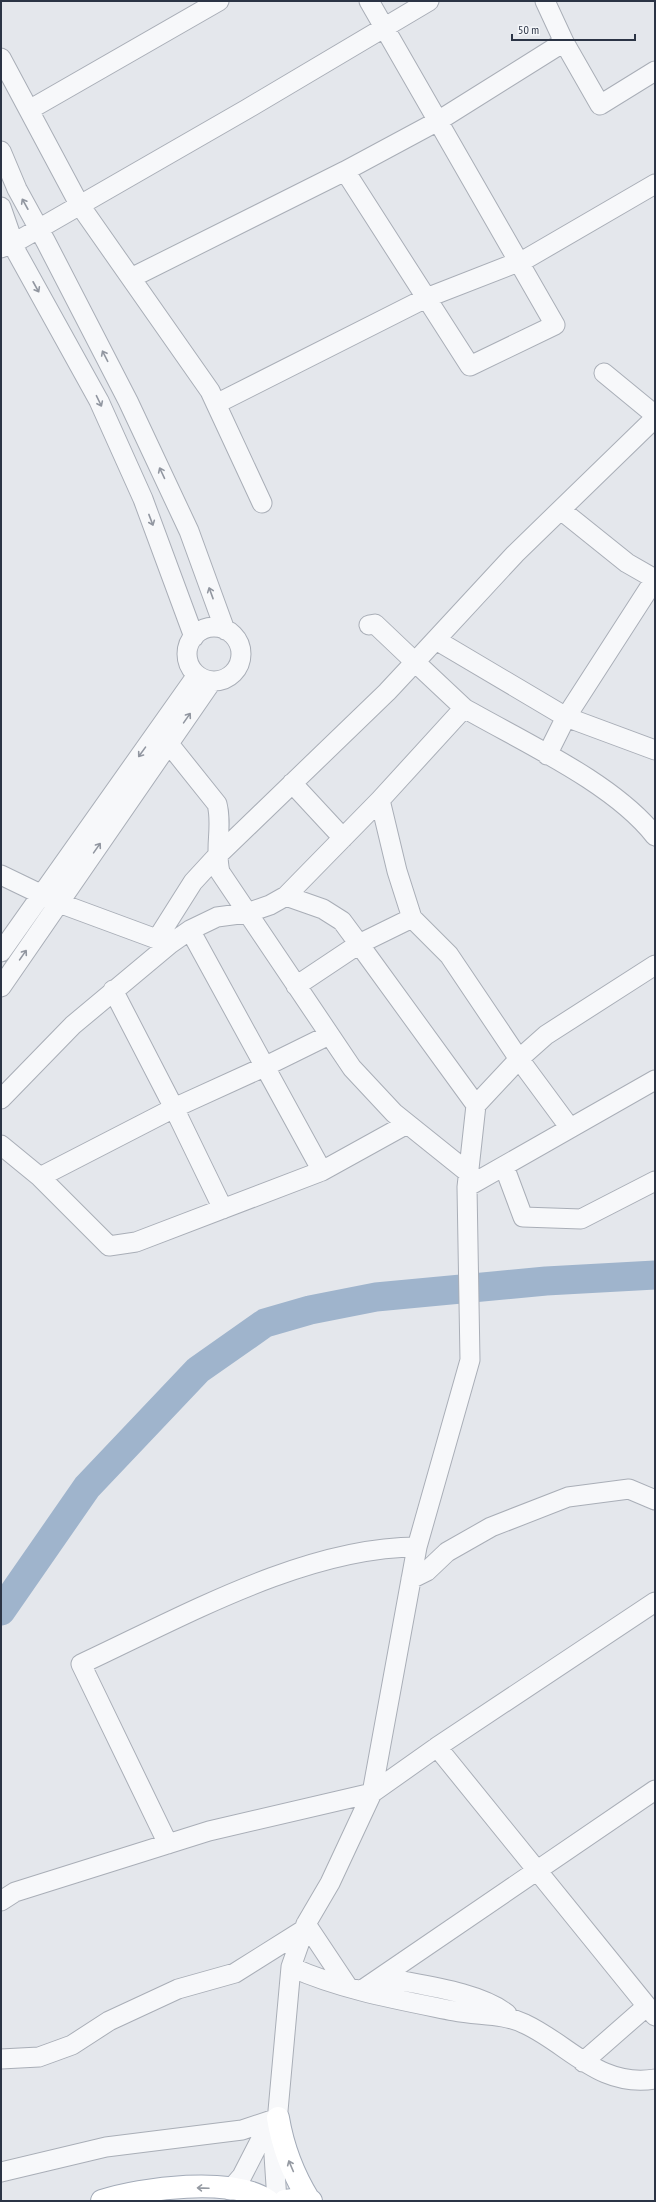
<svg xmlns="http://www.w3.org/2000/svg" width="656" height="2202" font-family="'PT Sans Narrow',sans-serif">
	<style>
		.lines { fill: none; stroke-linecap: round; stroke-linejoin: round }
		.river { stroke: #9fb4cc; stroke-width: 29 }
		.minor-casing { stroke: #a9aeb7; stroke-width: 21 }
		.major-casing { stroke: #a3abb8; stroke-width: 24 }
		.minor { stroke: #f7f8fa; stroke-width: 19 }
		.major { stroke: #fff; stroke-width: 22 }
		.oneway { stroke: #9196a0 }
		.oneway2 { stroke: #959aa2 }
	</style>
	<rect width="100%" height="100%" fill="#e4e7ec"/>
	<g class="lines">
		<path class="river" d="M1,1611L87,1487L198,1370L265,1323L310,1310L376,1297L546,1281L655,1275"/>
		<defs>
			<path id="minor" d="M545,1L564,42L600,105L655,71
				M1,58L79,204L210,391L262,503
				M29,110L219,1
				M1,151L17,189L46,242L128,401L189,531L225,630
				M345,171L470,366L555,325L369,1
				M1,207L17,253L99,401L143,499L194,637
				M1,248L14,243L247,109L429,1
				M131,278L345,171L438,121L564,42
				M604,373L655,415
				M216,404L426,298L526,259L655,184
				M561,510L627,563L655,579
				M187 654a27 27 0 1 1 54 0a27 27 0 1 1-54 0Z
				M436,640L566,717L655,750
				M464,708C523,742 614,783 655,836
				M169,744L217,804C223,826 214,848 220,872L352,1068L394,1113L470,1174
				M547,755L566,717L655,579
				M292,783L343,838
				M1,875L59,903L170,944L190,930L217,917L247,913L270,905L286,896L323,909L342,921L359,944L412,918L449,955L519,1059L570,1128
				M286,896L380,800
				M412,918L397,871L380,800L464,708L415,662L515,554L655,418
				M190,930L322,1171L407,1124
				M157,939L193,882L216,857L387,692L415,662L375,624L369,625
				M1,952L197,675
				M296,986L359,944L476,1105
				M1,987L212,681
				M113,990L174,1108L223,1209
				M1,1099L73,1025L170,944
				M1,1145L40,1177L174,1108L264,1067L329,1035
				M504,1166L523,1217L581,1219L655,1181
				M40,1177L109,1246L136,1242L322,1171
				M467,1187L655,1080
				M411,1579L427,1571L447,1552L491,1527L568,1497L629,1489L655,1500
				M437,1747L655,2016
				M168,1844L81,1664C182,1617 305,1547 417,1547
				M1,1901L15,1892L209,1831L372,1793L417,1547L470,1360L467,1187L476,1105L519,1059L546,1035L655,965
				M306,1924L348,1987
				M291,1967C342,1990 400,2000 454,2011C478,2016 503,2013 525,2024C570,2045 599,2088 655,2079
				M382,1977C418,1985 478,1991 507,2014
				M362,1990L655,1790
				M1,2059L39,2057L72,2045L109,2021L178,1989L235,1973L305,1929
				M583,2062L647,2006
				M1,2172L106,2147L242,2130L278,2118
				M230,2190L242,2176L262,2137L277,2119
				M277,2201L274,2155L291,1967L306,1924L330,1883L372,1793L437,1747L655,1602"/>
			<path id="major" d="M278,2118C283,2148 293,2174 309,2200
				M102,2201C141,2188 233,2176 268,2201
				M285,2201L301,2199L311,2201"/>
		</defs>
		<use href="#minor" class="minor-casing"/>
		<use href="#major" class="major-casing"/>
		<use href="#minor" class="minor"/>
		<use href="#major" class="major"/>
	</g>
	<defs><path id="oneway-shaft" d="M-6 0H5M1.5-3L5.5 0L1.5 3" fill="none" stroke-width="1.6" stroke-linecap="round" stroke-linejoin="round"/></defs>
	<g class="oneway">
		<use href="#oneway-shaft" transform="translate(25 204) rotate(-119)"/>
		<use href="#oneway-shaft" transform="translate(36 287) rotate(61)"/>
		<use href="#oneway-shaft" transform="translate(105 356) rotate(-117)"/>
		<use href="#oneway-shaft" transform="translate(99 401) rotate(64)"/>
		<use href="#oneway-shaft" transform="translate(162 473) rotate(-115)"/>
		<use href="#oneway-shaft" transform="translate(151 520) rotate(69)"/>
		<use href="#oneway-shaft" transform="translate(211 593) rotate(-110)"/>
		<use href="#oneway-shaft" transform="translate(187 718) rotate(-55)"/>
		<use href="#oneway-shaft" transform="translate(142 752) rotate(126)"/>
		<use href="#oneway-shaft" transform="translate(97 848) rotate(-55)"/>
		<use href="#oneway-shaft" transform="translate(23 955) rotate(-55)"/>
	</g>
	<g class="oneway2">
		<use href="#oneway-shaft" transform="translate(291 2166) rotate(-113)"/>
		<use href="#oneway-shaft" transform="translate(203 2188) rotate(-178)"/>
	</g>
	<rect width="656" height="2202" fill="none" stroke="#2b3445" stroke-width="4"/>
	<path d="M512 34v6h123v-6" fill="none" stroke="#2b3445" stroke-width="2"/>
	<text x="518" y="34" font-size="12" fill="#2b3445" stroke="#f4f6f9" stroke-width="3" paint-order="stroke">50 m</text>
</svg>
